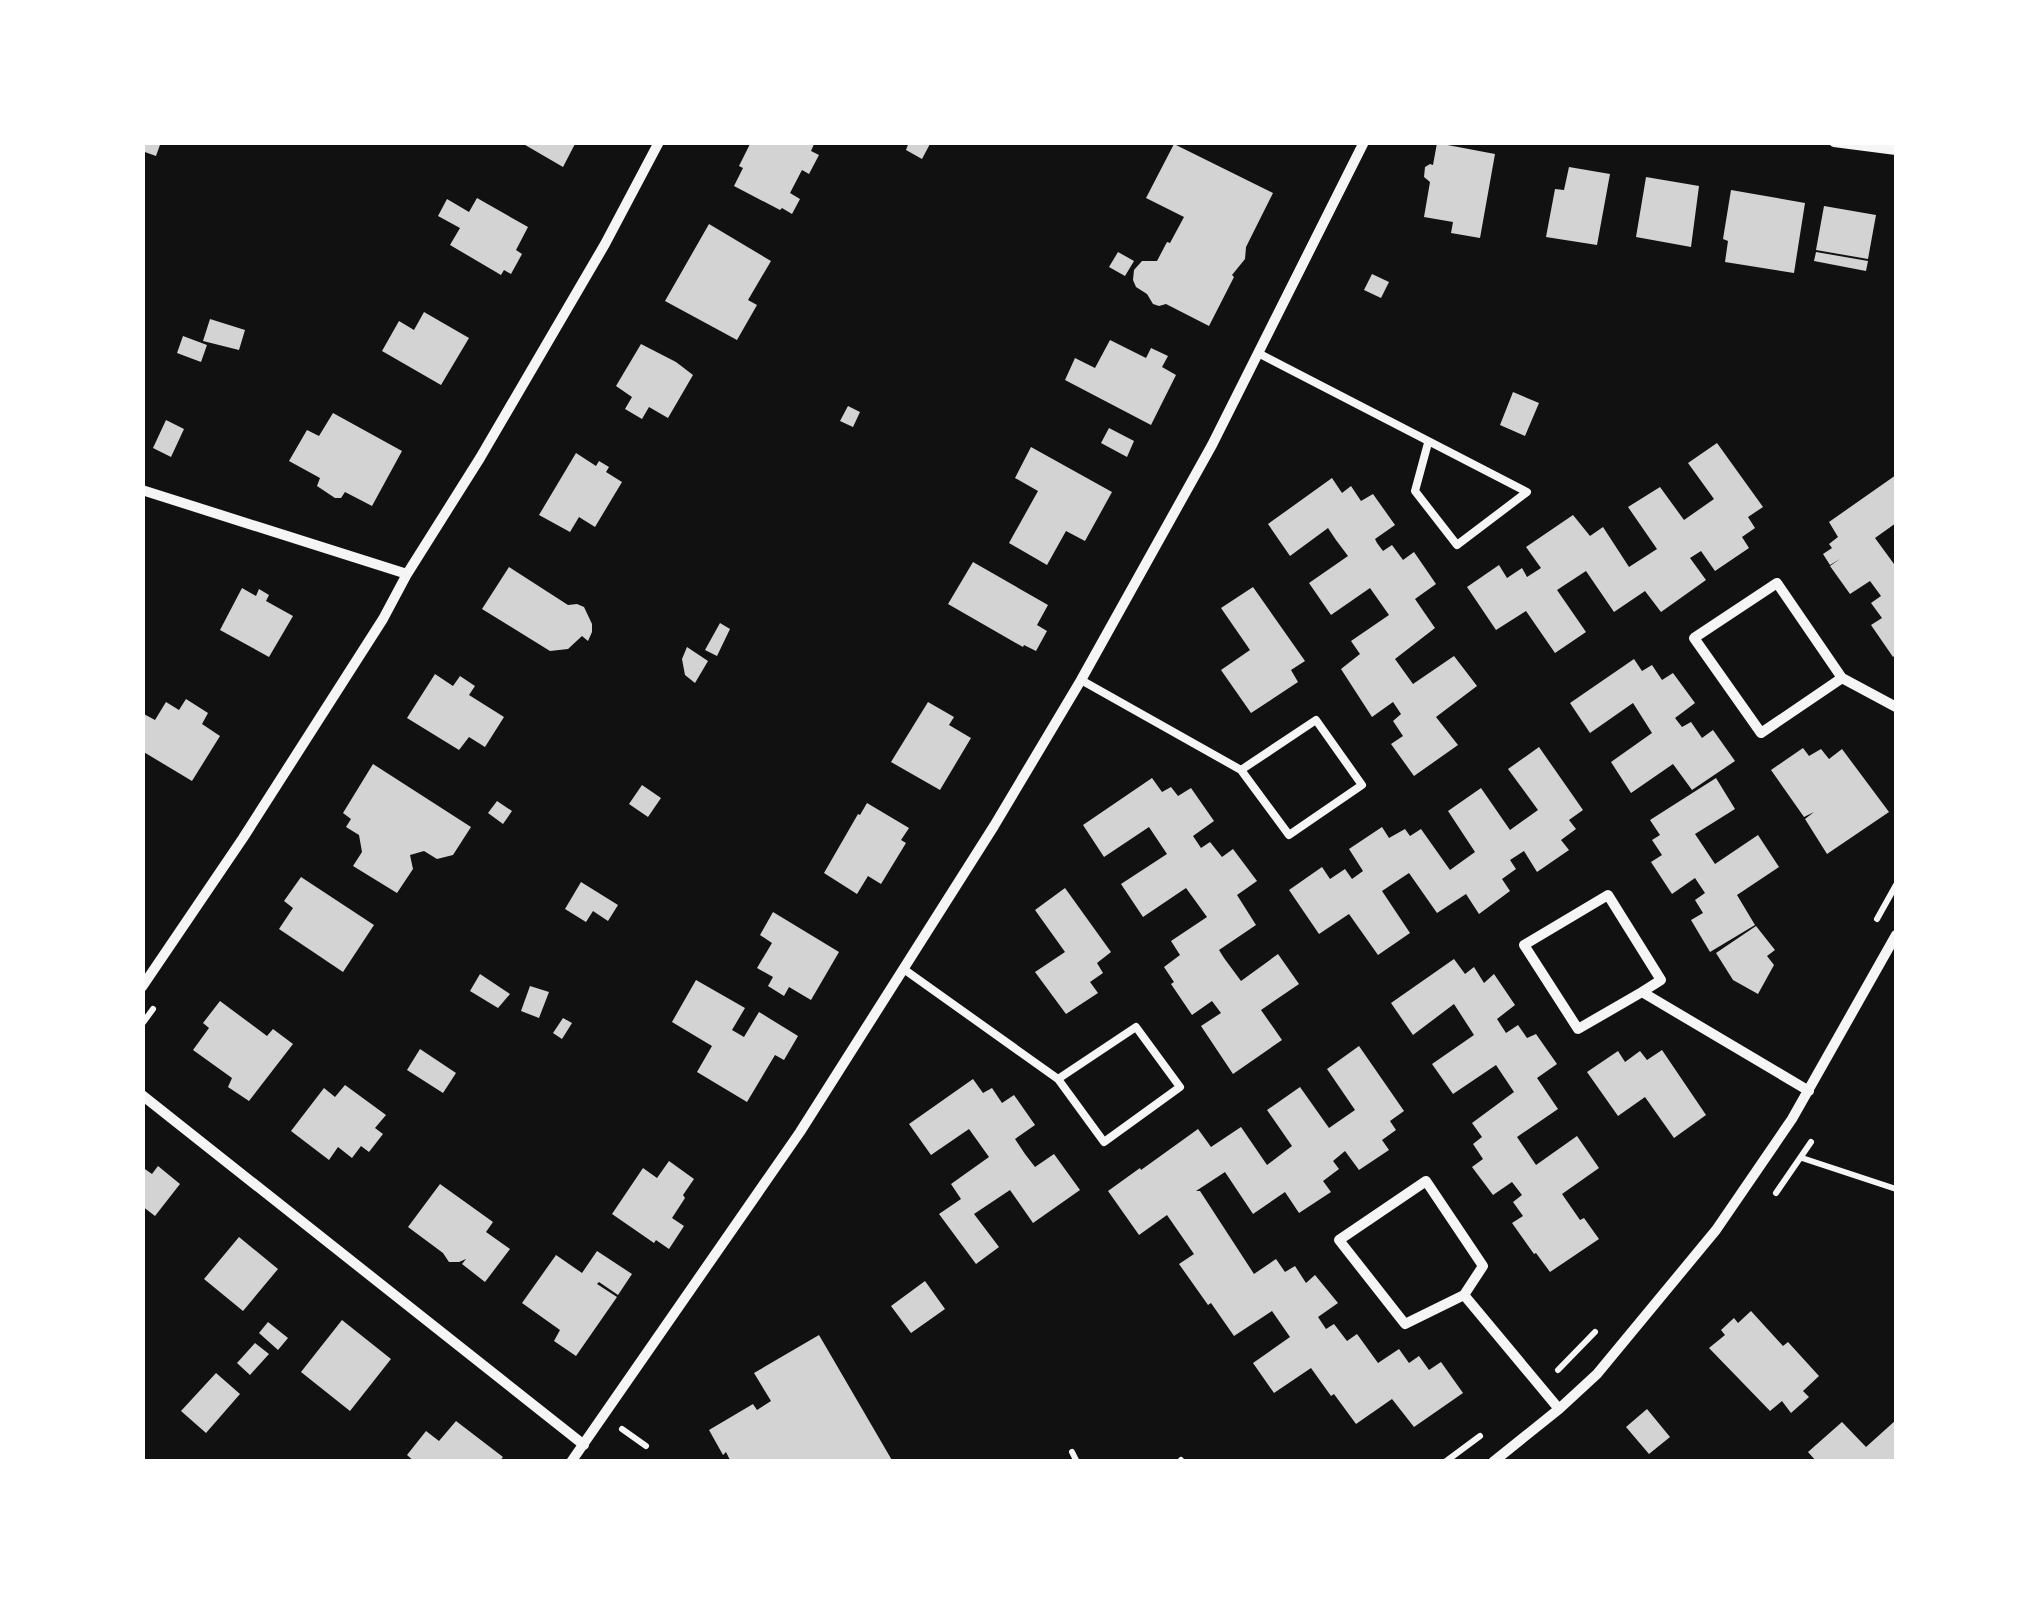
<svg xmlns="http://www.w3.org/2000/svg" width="2039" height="1604" font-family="'Asap Condensed',sans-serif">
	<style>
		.building { fill: #d3d3d3 }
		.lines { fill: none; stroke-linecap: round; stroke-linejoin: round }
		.path { stroke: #f5f5f5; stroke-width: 6 }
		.service { stroke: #f5f5f5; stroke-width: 8 }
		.minor { stroke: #f5f5f5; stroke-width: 10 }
	</style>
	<rect width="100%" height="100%" fill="#111"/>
	<path class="building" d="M142,142H161L156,156L142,151Z
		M520,142H576L563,167Z
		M751,142H815L811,151L819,155L809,174L802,170L790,193L800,199L792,214L782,208L780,210L734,186L743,168L739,166Z
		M909,142H931L922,159L906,150Z
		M1437,143L1495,154L1480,238L1451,233L1453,222L1424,217L1430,182L1424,177L1425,167L1430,164L1433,165Z
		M1174,144L1273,193L1246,247L1245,259L1232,275L1234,277L1209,326L1166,304L1159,306L1153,304L1147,294L1136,287L1133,280L1134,270L1142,261H1157L1167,242L1170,243L1184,217L1146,198Z
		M1569,167L1610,174L1597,245L1546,237L1555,189L1564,190Z
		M1646,177L1699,186L1691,247L1636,237Z
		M1731,190L1805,203L1794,273L1725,262L1728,241L1723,239Z
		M477,198L528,227L516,250L522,254L511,274L504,270L501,275L450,245L460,228L438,216L447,199L469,212Z
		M1824,206L1876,215L1868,259L1816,250Z
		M709,224L771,261L748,300L757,305L737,340L665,301Z
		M1118,252L1134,261L1125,276L1109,267Z
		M1816,252L1868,261L1866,271L1814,261Z
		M1372,274L1389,282L1381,298L1364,290Z
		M424,312L469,338L441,385L382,351L399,321L414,330Z
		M210,319L245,330L239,350L203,341Z
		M183,336L207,345L201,362L177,353Z
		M1110,340L1146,358L1151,348L1168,356L1162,367L1176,375L1151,425L1065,380L1075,358L1095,368Z
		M641,344L676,362L693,375L668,418L649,407L642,419L625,409L632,397L616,386Z
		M1513,392L1539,403L1525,436L1500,425Z
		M848,406L860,412L853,427L840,421Z
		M333,413L402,451L372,506L345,492L341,498H335L317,486L320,478L289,461L307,430L319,436Z
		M166,420L184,429L171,457L153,448Z
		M1109,428L1134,441L1127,457L1101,443Z
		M1717,443L1763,507L1748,517L1755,528L1742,537L1749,548L1715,571L1701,551L1690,558L1706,580L1661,612L1645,591L1614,612L1586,571L1557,590L1586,632L1555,653L1526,611L1496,630L1467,587L1499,565L1507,578L1522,568L1527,577L1541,568L1526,547L1573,515L1590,536L1603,527L1629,567L1657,549L1628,507L1660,487L1684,520L1714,499L1688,463Z
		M1031,447L1112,492L1085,541L1066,531L1047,565L1009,543L1038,491L1015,478Z
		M576,453L596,466L599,461L609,467L606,472L622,482L595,527L579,517L570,532L539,515Z
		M1896,475V523L1875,538L1894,564L1896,563V654L1893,657L1871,625L1882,618L1871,603L1881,596L1870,581L1850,594L1830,566L1840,559L1830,565L1823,554L1832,548L1829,544L1838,537L1829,522Z
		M1332,478L1342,493L1351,486L1361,501L1373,494L1395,525L1375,539L1377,543L1383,551L1392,545L1403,560L1414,552L1436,584L1415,599L1435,628L1395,659L1413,684L1454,656L1477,686L1436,717L1458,745L1414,776L1391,744L1403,736L1393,721L1401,714L1393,702L1372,717L1341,669L1360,654L1351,641L1389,615L1370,588L1331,615L1309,583L1348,556L1336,540L1328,528L1290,556L1268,524Z
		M973,562L1048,605L1037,625L1047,631L1036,651L1024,645L1023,647L948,604Z
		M509,567L568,605L577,604L584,607L592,624V632L588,641L582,636L568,649L550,651L482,609Z
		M1253,587L1305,661L1291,670L1298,682L1251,713L1221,670L1250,650L1221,608Z
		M242,588L256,596L259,589L269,595L266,601L293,616L269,657L220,630Z
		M720,623L730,629L717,656L705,650Z
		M687,647L708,661L695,683L685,675L682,659Z
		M1634,659L1642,671L1652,665L1662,680L1673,673L1695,703L1675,718L1682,727L1691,722L1702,738L1713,730L1735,761L1692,790L1673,764L1631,793L1611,762L1652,733L1633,703L1590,733L1570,703Z
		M435,674L453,686L460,676L475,686L469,695L504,717L485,747L469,737L459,750L407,718Z
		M186,699L208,713L202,724L220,736L192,781L142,751V713L155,720L166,702L179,710Z
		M928,702L954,717L949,725L971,738L940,790L891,762Z
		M1539,747L1583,810L1569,820L1576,829L1561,840L1569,850L1537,872L1524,851L1510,860L1516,869L1502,879L1510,891L1479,914L1466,894L1437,913L1409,873L1382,891L1410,933L1378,955L1349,914L1319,934L1289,890L1322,867L1330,879L1345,869L1352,879L1363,871L1349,849L1382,827L1389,838L1405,829L1410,836L1421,829L1450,870L1475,852L1448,811L1481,788L1510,830L1538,810L1508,769Z
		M1803,748L1809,756L1821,749L1829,759L1842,749L1889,812L1827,854L1805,819L1814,812L1804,817L1771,770Z
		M373,764L471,827L453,855L437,859L424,851L410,855L413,869L397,893L353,866L362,852L359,835L346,827L351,819L343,813Z
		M1152,778L1162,792L1171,787L1178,796L1191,788L1214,821L1193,836L1201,848L1210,842L1222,857L1233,849L1257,881L1237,895L1256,925L1219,950L1224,958L1241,981L1278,954L1299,984L1261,1010L1282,1040L1233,1074L1201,1026L1221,1013L1212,1001L1192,1015L1171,984L1174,982L1164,967L1180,955L1171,941L1207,917L1186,888L1143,917L1121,884L1167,854L1149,827L1104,857L1083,825Z
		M1716,778L1735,809L1695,834L1715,864L1758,835L1779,867L1737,895L1755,925L1710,952L1691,920L1703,913L1695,900L1705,893L1695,878L1672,894L1651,862L1662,855L1652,840L1660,835L1650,820Z
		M642,785L661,798L648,817L629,804Z
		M497,801L512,811L503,824L488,813Z
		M867,803L909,828L901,840L906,843L881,884L868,876L857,894L824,873L858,814L860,815Z
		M301,877L374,925L343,972L279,929L293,908L284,901Z
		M581,882L618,905L608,921L593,911L586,922L565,909Z
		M1065,888L1111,952L1097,963L1103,973L1090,982L1098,993L1066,1014L1035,972L1065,952L1035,910Z
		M773,912L839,952L811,1000L789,987L784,996L768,986L773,977L757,968L772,943L760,935Z
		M1756,926L1775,950L1767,956L1774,965L1758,994L1733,980L1716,953Z
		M1454,959L1465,974L1474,967L1484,983L1494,974L1515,1005L1497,1019L1506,1033L1518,1025L1527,1038L1536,1034L1557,1064L1537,1078L1558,1109L1517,1137L1536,1165L1577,1136L1599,1168L1562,1194L1580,1220L1584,1218L1599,1239L1550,1272L1536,1253L1534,1254L1512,1223L1523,1216L1513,1202L1522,1195L1512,1182L1493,1195L1472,1167L1483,1159L1473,1144L1482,1137L1472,1123L1514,1092L1496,1065L1453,1094L1432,1064L1474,1035L1454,1004L1413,1035L1391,1003Z
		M480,974L510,994L498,1008L470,991Z
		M696,980L745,1008L732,1030L744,1037L759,1012L798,1036L784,1060L775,1055L747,1102L697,1072L712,1046L672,1022Z
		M530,986L549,992L539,1018L521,1011Z
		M220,1001L267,1036L273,1029L293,1044L249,1101L228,1087L232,1078L193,1050L209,1028L203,1023Z
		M563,1018L572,1023L562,1039L553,1033Z
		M1359,1046L1404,1111L1390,1121L1396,1130L1382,1140L1389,1150L1359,1170L1345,1151L1333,1161L1339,1169L1323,1181L1331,1192L1299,1213L1285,1192L1253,1214L1225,1172L1196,1191H1200L1254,1274L1276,1259L1285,1272L1295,1266L1306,1283L1315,1275L1338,1303L1318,1317L1326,1329L1334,1324L1347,1341L1357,1334L1378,1363L1399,1349L1409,1363L1419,1356L1429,1370L1441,1362L1463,1393L1414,1427L1392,1399L1356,1424L1334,1394L1331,1396L1311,1368L1274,1393L1253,1363L1290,1337L1272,1311L1234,1336L1211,1303L1208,1305L1179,1264L1194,1254L1167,1215L1139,1235L1108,1191L1140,1168L1141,1170L1198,1129L1211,1147L1241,1127L1267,1165L1292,1146L1267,1110L1300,1087L1329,1128L1355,1110L1327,1069Z
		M420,1049L456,1073L443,1093L407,1070Z
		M1662,1050L1706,1115L1674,1138L1645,1097L1618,1116L1587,1072L1618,1051L1625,1062L1640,1051L1647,1060Z
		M973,1079L983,1093L992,1088L1002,1103L1014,1095L1035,1125L1015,1139L1025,1154L1035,1167L1054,1154L1080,1190L1033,1223L1010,1190L974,1214L999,1247L976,1264L939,1214L961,1199L951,1184L989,1157L969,1129L931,1155L909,1124Z
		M345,1085L386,1115L375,1128L383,1134L369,1152L361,1146L352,1158L338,1147L329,1160L291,1131L324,1088L335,1097Z
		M669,1161L694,1179L683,1195L685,1198L672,1218L684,1226L669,1249L656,1240L654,1243L612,1214L643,1168L657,1178Z
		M158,1166L180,1184L155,1216L142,1206V1167L152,1174Z
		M440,1184L493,1222L486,1232L510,1249L485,1282L462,1264L466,1259L459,1262H449L443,1253L408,1227Z
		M239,1237L278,1269L243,1311L204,1279Z
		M597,1251L632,1274L618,1295L599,1282L597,1284L617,1297L576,1356L554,1341L560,1330L522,1303L556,1255L582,1273Z
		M925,1281L945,1309L911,1333L891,1306Z
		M1751,1311L1783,1346L1788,1342L1819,1376L1803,1391L1809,1397L1791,1413L1782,1401L1770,1411L1709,1348L1725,1335L1721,1330L1734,1318L1738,1323Z
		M342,1320L391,1359L350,1411L301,1372Z
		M268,1322L288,1338L278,1350L259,1333Z
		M819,1335L893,1462H731L726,1452L723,1455L709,1430L753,1404L757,1410L771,1401L754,1373Z
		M255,1343L269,1354L250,1375L237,1363Z
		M216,1373L240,1394L206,1433L181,1411Z
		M1647,1409L1670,1437L1649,1454L1626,1427Z
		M1896,1420V1462H1817L1808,1452L1842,1422L1866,1447Z
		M456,1421L503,1457L499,1462H415L407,1455L426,1431L439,1441Z"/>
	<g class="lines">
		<path class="path" d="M1877,919L1896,885
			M142,1024L153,1009
			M1802,1158L1896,1189
			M1776,1193L1811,1142
			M1558,1370L1595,1332
			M622,1429L646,1446
			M1072,1452L1077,1462
			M1179,1462L1181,1460
			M1445,1462L1480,1436"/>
		<path class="service" d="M1258,353L1527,492L1457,545L1415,491L1428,443
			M1081,680L1241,770
			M1316,720L1362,785L1289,835L1241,770Z
			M905,970L1058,1079L1136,1027L1180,1087L1104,1142L1058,1079"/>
		<path class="minor" d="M1834,142L1896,150
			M142,490L407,574
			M1842,678L1761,733L1694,638L1777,583L1842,678L1896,707
			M142,987L243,838L383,619L407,574L480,458L605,244L659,142
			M1642,992L1578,1029L1524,945L1608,895L1661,980L1642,992L1809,1091
			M142,1095L584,1445
			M1464,1295L1405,1324L1339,1240L1426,1181L1483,1266L1464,1295L1559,1409
			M571,1462L800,1132L994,826L1081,680L1212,445L1364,142
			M1493,1462L1559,1409L1597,1374L1716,1230L1792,1119L1896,935"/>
	</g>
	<rect width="2039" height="1604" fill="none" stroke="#ffffff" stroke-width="290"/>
</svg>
